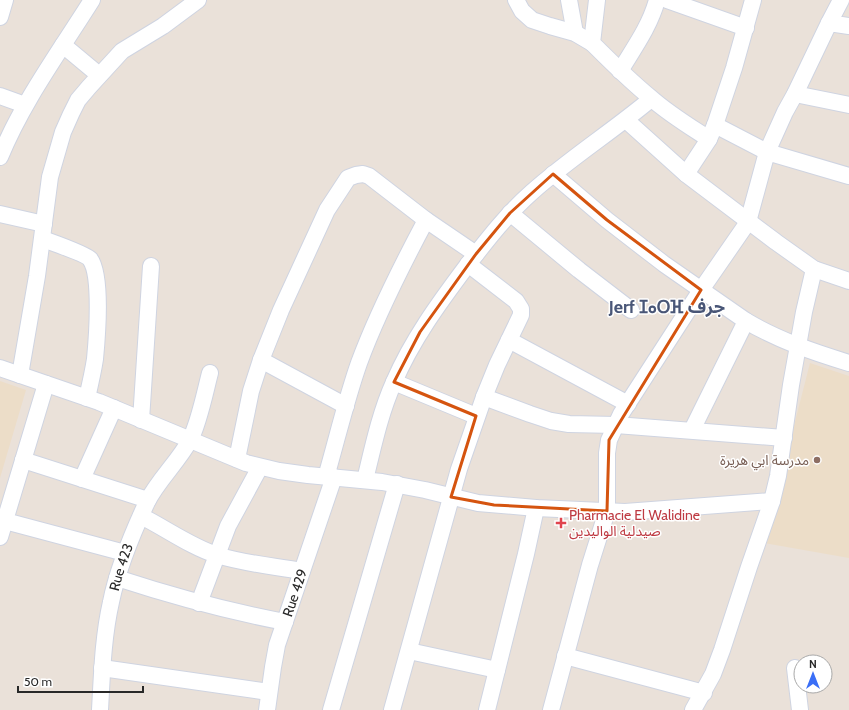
<svg xmlns="http://www.w3.org/2000/svg" width="849" height="710" font-family="Cabin,'Noto Sans Arabic','Noto Sans Tifinagh',sans-serif">
	<style>
		.education { fill: #ecddc8 }
		.lines { fill: none; stroke-linecap: round; stroke-linejoin: round }
		.street-casing { stroke: #cfd4e1; stroke-width: 18 }
		.street { stroke: #fff; stroke-width: 16 }
		.marked { fill: none; stroke: #d5540f; stroke-width: 3; stroke-linejoin: round }
		.education-dot { fill: #8d6e63; stroke: #fff; stroke-width: 1.5 }
		.health-dot { fill: #e0444e; stroke: #fff; stroke-width: 1.5 }
		.labels { text-anchor: middle; dominant-baseline: central; stroke-width: 3; stroke-linejoin: round; paint-order: stroke }
		.education-label { font-size: 14px; fill: #785e54; stroke: #fff; text-anchor: end }
		.health-label { font-size: 14px; fill: #be3a42; stroke: #fff; text-anchor: start }
		.street-label { font-size: 14px; fill: #282828; stroke: #fff }
		.district-label { font-size: 18px; font-weight: bold; fill: #495677; stroke: #fff }
	</style>
	<rect width="100%" height="100%" fill="#eae1d9"/>
	<path class="education" d="M810,363L849,376V558L764,543Z
		M0,381L26,390L0,478Z"/>
	<g class="lines">
		<defs>
			<g id="street">
				<path d="M516,0L522,11L532,20L550,26L575,33L592,43"/>
				<path d="M569,0L575,33"/>
				<path d="M597,0L592,43C611,62 630,81 651,98C669,114 689,126 709,139"/>
				<path d="M667,0L746,28"/>
				<path d="M841,0L829,23L849,26"/>
				<path d="M0,17L5,0"/>
				<path d="M63,45L99,75"/>
				<path d="M620,71C634,48 650,26 657,0"/>
				<path d="M795,94L849,105"/>
				<path d="M0,96L25,105"/>
				<path d="M626,120L686,174L776,242L814,269L849,281"/>
				<path d="M715,125L767,152L785,112L795,94L829,23"/>
				<path d="M0,157C23,101 60,51 92,0"/>
				<path d="M553,174L607,220L664,264L746,321C778,340 813,352 849,363"/>
				<path d="M686,174L709,139L715,125L734,68L753,0"/>
				<path d="M510,213L579,270L631,310"/>
				<path d="M0,214L44,224"/>
				<path d="M43,239C51,242 86,254 90,259C102,275 97,338 95,359C93,372 90,385 87,398"/>
				<path d="M509,340L628,404"/>
				<path d="M261,360L346,406"/>
				<path d="M0,368L99,402L246,463L279,471L308,475L382,482L425,490L478,503L536,508L625,512L772,501"/>
				<path d="M20,375L37,276L50,177L63,132L71,114L78,100L89,87L122,51L163,26L198,0"/>
				<path d="M394,382L476,416"/>
				<path d="M484,397L530,414L551,421L569,424L616,425L784,438"/>
				<path d="M141,420L151,266"/>
				<path d="M692,430L746,321"/>
				<path d="M237,459L251,391L261,360L281,310L327,210L348,178L356,175L363,174L369,176L426,220L476,254"/>
				<path d="M23,460L148,500"/>
				<path d="M326,477C337,439 346,400 359,363C377,314 401,267 426,220"/>
				<path d="M82,479L114,408"/>
				<path d="M365,480C373,447 380,413 394,382C412,340 439,303 466,267C487,240 507,214 532,192C570,158 613,131 651,99"/>
				<path d="M141,516C165,528 193,548 217,555C245,564 274,566 302,571"/>
				<path d="M5,521L125,553"/>
				<path d="M0,537L46,384"/>
				<path d="M117,578C172,596 227,611 285,622"/>
				<path d="M199,603L228,526L260,467"/>
				<path d="M409,651L497,670"/>
				<path d="M565,656L704,693"/>
				<path d="M102,668L269,692"/>
				<path d="M795,668L800,710"/>
				<path id="s1" d="M100,710C102,674 103,637 111,602C118,567 132,534 147,502C158,480 178,462 190,440C199,423 205,392 210,373"/>
				<path id="s2" d="M267,710L273,667L277,645L334,477"/>
				<path d="M331,710L397,484"/>
				<path d="M392,710L459,469L484,397L497,365L521,315V309L516,301L468,264"/>
				<path d="M487,710L526,554L536,508"/>
				<path d="M551,710L590,565L607,511V453L609,440L621,414L701,290L748,222L767,152L849,176"/>
				<path d="M693,710L713,674L722,650L749,567L772,501L778,476L791,385L804,312L814,269"/>
			</g>
		</defs>
		<use href="#street" class="street-casing"/>
		<use href="#street" class="street"/>
	</g>
	<path class="marked" d="M553,174L607,220L701,290L609,440L607,511L494,505L451,497L476,416L394,382L420,332L476,254L510,213Z"/>
	<circle class="education-dot" cx="817" cy="460" r="4"/>
	<path class="health-dot" d="M559 517h4v4h4v4h-4v4h-4v-4h-4v-4h4z"/>
	<g class="labels">
		<g class="education-label">
			<text x="809" y="460">مدرسة ابي هريرة</text>
		</g>
		<g class="health-label">
			<text x="569" y="515">Pharmacie El Walidine<tspan x="569" dy="16">صيدلية الواليدين</tspan></text>
		</g>
		<g class="street-label">
			<text stroke="none"><textPath href="#s1" startOffset="145">Rue 423</textPath></text>
			<text stroke="none"><textPath href="#s2" startOffset="121">Rue 429</textPath></text>
		</g>
		<g class="district-label">
			<text x="667" y="307">Jerf ⵊⴰⵔⴼ جرف</text>
		</g>
	</g>
	<g transform="translate(813 674)"><circle r="19" fill="#ffffff" stroke="#a9a9a9"/>
	<path d="M0-3L7 15L0 10L-7 15Z" fill="#3a6ef6"/>
	<text y="-6" font-size="11" font-weight="bold" text-anchor="middle" fill="#282828">N</text>
	</g>
	<path d="M18 686v6h125v-6" fill="none" stroke="#282828" stroke-width="2"/>
	<text x="24" y="686" font-size="12" fill="#282828" stroke="#ffffff" stroke-width="3" paint-order="stroke">50 m</text>
</svg>
